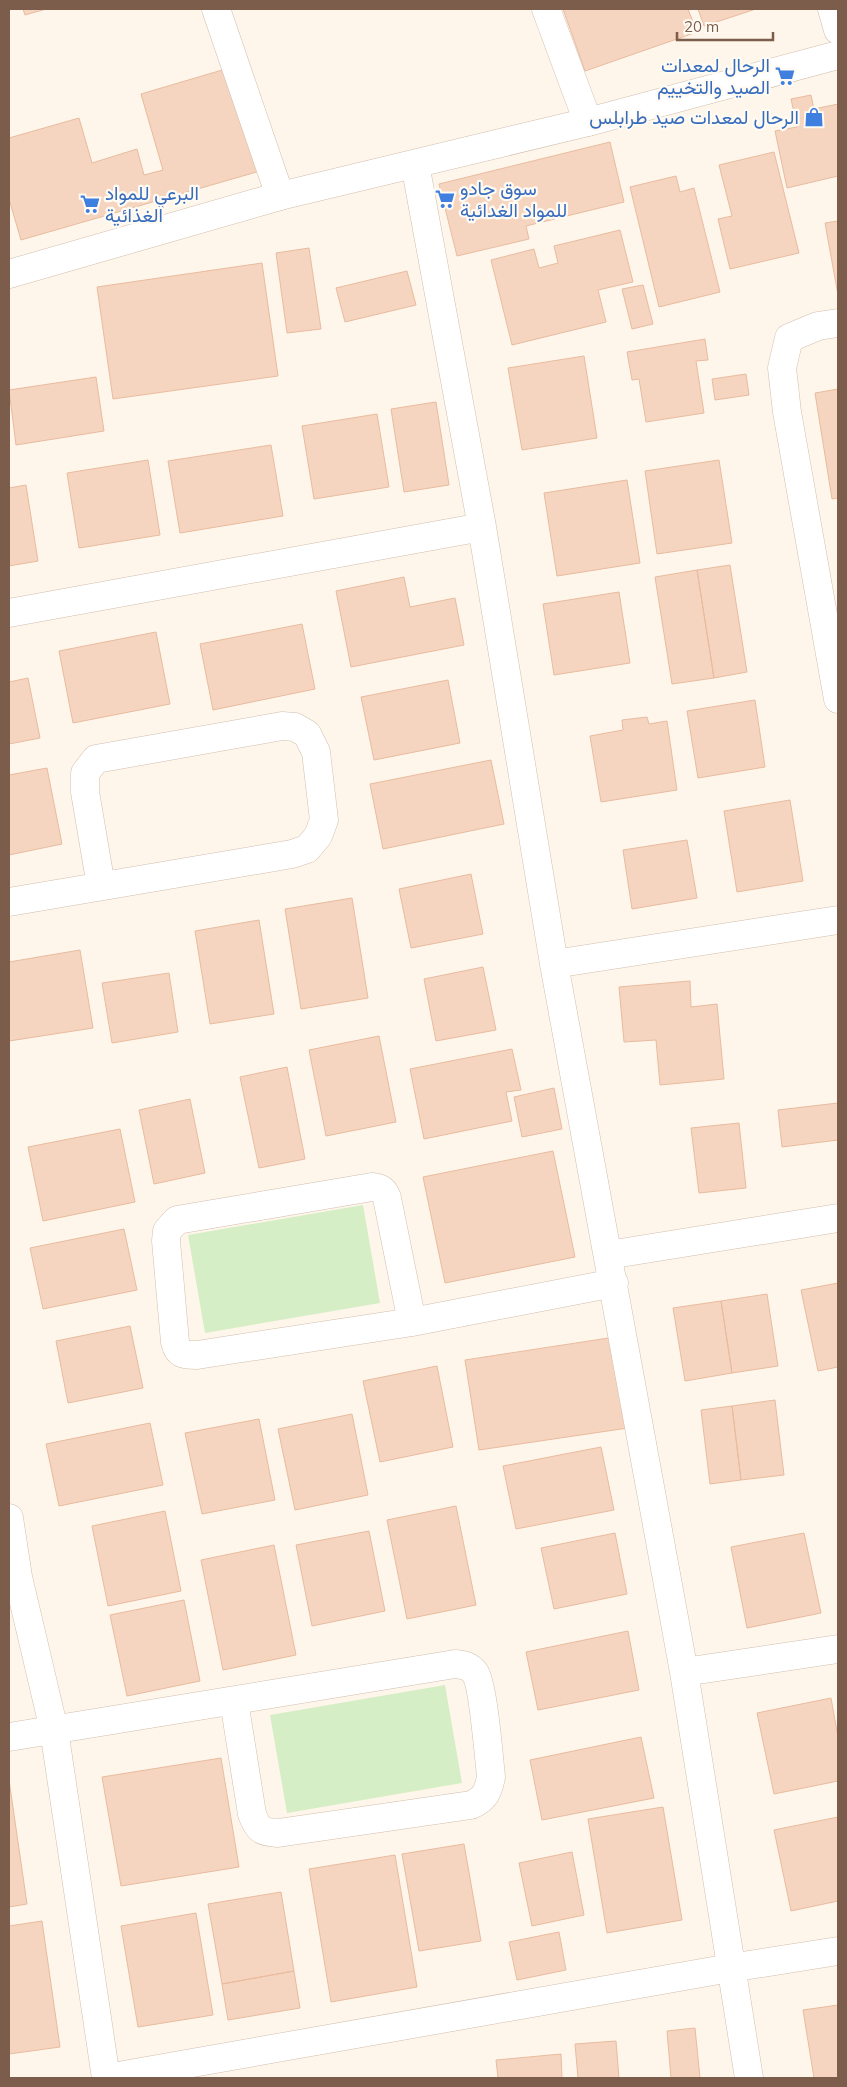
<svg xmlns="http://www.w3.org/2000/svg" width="847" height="2087" font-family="Mulish,Vazirmatn,sans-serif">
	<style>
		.green { fill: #d6eec6 }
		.building { fill: #f5d5bf; stroke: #e9bb9f }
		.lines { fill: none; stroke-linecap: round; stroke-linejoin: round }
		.minor-casing { stroke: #d2beae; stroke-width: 29 }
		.tertiary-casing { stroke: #d2beae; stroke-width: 29 }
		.minor { stroke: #fff; stroke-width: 28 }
		.tertiary { stroke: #fff; stroke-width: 28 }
		.labels { text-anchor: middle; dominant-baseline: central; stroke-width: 4.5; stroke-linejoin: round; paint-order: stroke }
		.shop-label { font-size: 19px; fill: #366cbe; stroke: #fffaf2; text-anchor: end }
	</style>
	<rect width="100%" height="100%" fill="#fef6ea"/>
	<path class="green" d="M363,1205L380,1303L205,1333L188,1235Z
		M445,1685L462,1783L287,1813L270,1715Z"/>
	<path class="building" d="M23,9H46L25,15Z
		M563,9H688L697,32L585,71Z
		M698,9H756L704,26Z
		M229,68L260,171L21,240L9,199V138L79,118L92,163L137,149L144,175L163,170L141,94Z
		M811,95L814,109L838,104V176L787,188L775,131L797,127L791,99Z
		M610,142L624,202L526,226L529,239L457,256L439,184Z
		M774,152L799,253L730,269L718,219L732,216L719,165Z
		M676,176L680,192L694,188L720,292L659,307L630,187Z
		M838,221V295L825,223Z
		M620,230L633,282L598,290L606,322L512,345L491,260L534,249L539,268L558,263L554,246Z
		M309,248L321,329L287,333L276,253Z
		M262,263L278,376L113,399L97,287Z
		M407,271L416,305L345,322L336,288Z
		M643,285L653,324L632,329L622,289Z
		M705,339L708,360L696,361L704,413L646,422L639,379L632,380L627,352Z
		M584,356L597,438L522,450L508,368Z
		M746,374L749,395L715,400L712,379Z
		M96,377L104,431L16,445L9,390Z
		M838,389V498L832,499L815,393Z
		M436,402L449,485L404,492L391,409Z
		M377,414L389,487L314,499L302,426Z
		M271,445L283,516L180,533L168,461Z
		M148,460L160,535L79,548L67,473Z
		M719,460L732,543L657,554L645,471Z
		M627,480L640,563L557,576L544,493Z
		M26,485L38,561L9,566V488Z
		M730,565L747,672L714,678L697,570Z
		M697,570L714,678L672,684L655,577Z
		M404,577L410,607L455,598L464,645L351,667L336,591Z
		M619,592L630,663L554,675L543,604Z
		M302,624L315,689L213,710L200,644Z
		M156,632L170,704L73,723L59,651Z
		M28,678L40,738L9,744V682Z
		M448,680L460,743L374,760L361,697Z
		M755,700L765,767L698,778L687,711Z
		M647,717L649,724L667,721L677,790L601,802L590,736L623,730L622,720Z
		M491,760L504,824L383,849L370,784Z
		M47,768L62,844L9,855V775Z
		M790,800L803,881L737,892L724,811Z
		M687,840L697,898L632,909L623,850Z
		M471,874L483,934L411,948L399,889Z
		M352,898L368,998L301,1009L285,909Z
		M259,920L274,1014L210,1024L195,931Z
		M80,950L93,1028L9,1041V962Z
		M483,967L496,1030L436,1041L424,979Z
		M169,973L178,1032L112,1043L102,983Z
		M690,981L691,1007L717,1004L724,1079L660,1085L656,1040L624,1042L619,987Z
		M379,1036L396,1122L326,1136L309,1050Z
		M512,1049L521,1090L506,1092L512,1121L424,1139L410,1069Z
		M287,1067L305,1159L259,1168L240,1077Z
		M554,1088L562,1129L522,1137L514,1097Z
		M190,1099L205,1173L154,1184L139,1110Z
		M838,1103V1140L782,1147L778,1110Z
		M739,1123L746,1188L699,1193L691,1128Z
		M120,1129L135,1202L43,1221L28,1147Z
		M553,1151L575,1257L445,1283L423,1177Z
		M124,1229L137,1290L43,1309L30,1248Z
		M838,1283V1367L818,1371L801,1290Z
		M767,1294L778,1366L732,1373L721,1301Z
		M721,1301L732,1373L685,1381L673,1308Z
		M130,1326L143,1388L68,1403L56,1341Z
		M615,1337L628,1428L479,1450L465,1360Z
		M437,1366L453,1447L380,1462L363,1381Z
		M775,1400L784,1475L741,1480L732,1406Z
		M732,1406L741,1480L710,1484L701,1410Z
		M352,1414L368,1495L295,1510L278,1429Z
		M259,1419L275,1500L202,1514L185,1433Z
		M150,1423L163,1485L59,1506L46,1444Z
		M601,1447L614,1510L516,1529L503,1466Z
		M456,1506L476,1605L407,1619L387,1520Z
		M165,1511L181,1591L108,1606L92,1526Z
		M369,1531L385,1611L312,1626L296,1545Z
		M615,1533L627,1594L554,1609L541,1548Z
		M804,1533L821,1613L747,1628L731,1547Z
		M274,1545L296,1655L223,1670L201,1560Z
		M184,1600L200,1681L127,1696L110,1615Z
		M628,1631L639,1690L538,1710L526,1652Z
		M831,1698L838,1737V1781L774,1794L757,1713Z
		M641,1737L654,1798L542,1820L530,1760Z
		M221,1758L239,1867L121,1886L102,1777Z
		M9,1780L27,1904L9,1907Z
		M663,1807L682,1920L607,1933L588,1819Z
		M838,1817V1901L791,1911L774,1830Z
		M464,1844L481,1941L419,1951L402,1854Z
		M572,1852L584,1915L532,1926L519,1863Z
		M395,1855L417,1987L331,2002L309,1869Z
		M281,1892L294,1971L222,1984L208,1904Z
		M196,1913L213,2015L138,2027L121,1926Z
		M42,1921L60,2047L9,2054V1926Z
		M559,1932L566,1970L517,1980L509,1942Z
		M294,1971L300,2008L228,2020L222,1984Z
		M838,2005V2078H814L803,2010Z
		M695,2028L700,2078H671L667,2031Z
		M616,2041L619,2078H578L575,2044Z
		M561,2054L562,2078H498L496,2060Z"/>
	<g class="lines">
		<defs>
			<path id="minor" d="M216,9L280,196
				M546,9L588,122
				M832,9L838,30
				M415,164L482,527L554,964L684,1672L749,2078
				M838,323L818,326L789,338L782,368L787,412L838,699
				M9,613L482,527
				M9,902L292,854L307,849L318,836L324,820L316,752L307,734L295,727L282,726L96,759L85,773V792L101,886
				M554,964L838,920
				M608,1255L838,1218
				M412,1322L387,1198C384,1190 381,1188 372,1187L177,1220L167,1231L166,1241L175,1342C178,1355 184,1355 197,1355L412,1322L614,1283
				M9,1518L18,1577L54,1730L106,2078
				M684,1672L838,1649
				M9,1737L455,1664C463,1665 469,1665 475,1673C483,1684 489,1758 491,1777C488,1792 485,1799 471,1805L278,1833C261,1832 258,1830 252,1814L234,1701
				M107,2078L730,1968L838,1951"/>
			<path id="tertiary" d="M9,274L280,196L588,122L838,55"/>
		</defs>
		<use href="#minor" class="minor-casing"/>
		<use href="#tertiary" class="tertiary-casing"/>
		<use href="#minor" class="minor"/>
		<use href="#tertiary" class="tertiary"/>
	</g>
	<defs>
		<symbol id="supermarket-bare" viewBox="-9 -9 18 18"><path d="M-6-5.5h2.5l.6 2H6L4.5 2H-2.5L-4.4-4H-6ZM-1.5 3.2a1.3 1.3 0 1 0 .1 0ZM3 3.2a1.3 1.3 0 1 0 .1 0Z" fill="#3f7fe0" stroke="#fffaf2" stroke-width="2.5" paint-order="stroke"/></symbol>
		<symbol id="shop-bare" viewBox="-9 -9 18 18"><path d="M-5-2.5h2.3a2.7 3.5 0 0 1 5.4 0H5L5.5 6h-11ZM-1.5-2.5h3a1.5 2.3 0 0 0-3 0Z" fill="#3f7fe0" stroke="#fffaf2" stroke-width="2.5" paint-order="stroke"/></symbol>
	</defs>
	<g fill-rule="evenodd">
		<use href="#supermarket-bare" x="771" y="62" width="28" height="28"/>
		<use href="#shop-bare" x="800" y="103" width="28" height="28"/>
		<use href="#supermarket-bare" x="431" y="185" width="28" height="28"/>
		<use href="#supermarket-bare" x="76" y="190" width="28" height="28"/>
	</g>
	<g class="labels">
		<g class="shop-label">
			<text x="770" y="65">الرحال لمعدات<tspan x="770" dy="22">الصيد والتخييم</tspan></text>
			<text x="799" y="117">الرحال لمعدات صيد طرابلس</text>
			<text x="460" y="188" text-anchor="start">سوق جادو<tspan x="460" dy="22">للمواد الغدائية</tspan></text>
			<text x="105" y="193" text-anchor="start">البرعي للمواد<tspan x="105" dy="22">الغذائية</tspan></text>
		</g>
	</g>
	<rect width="847" height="2087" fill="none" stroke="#7c5c4a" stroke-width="20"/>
	<path d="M677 32v8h96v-8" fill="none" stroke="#7c5c4a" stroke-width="2.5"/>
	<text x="684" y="32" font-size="15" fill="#7c5c4a" stroke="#fffaf2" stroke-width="4" paint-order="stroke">20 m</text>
</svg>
